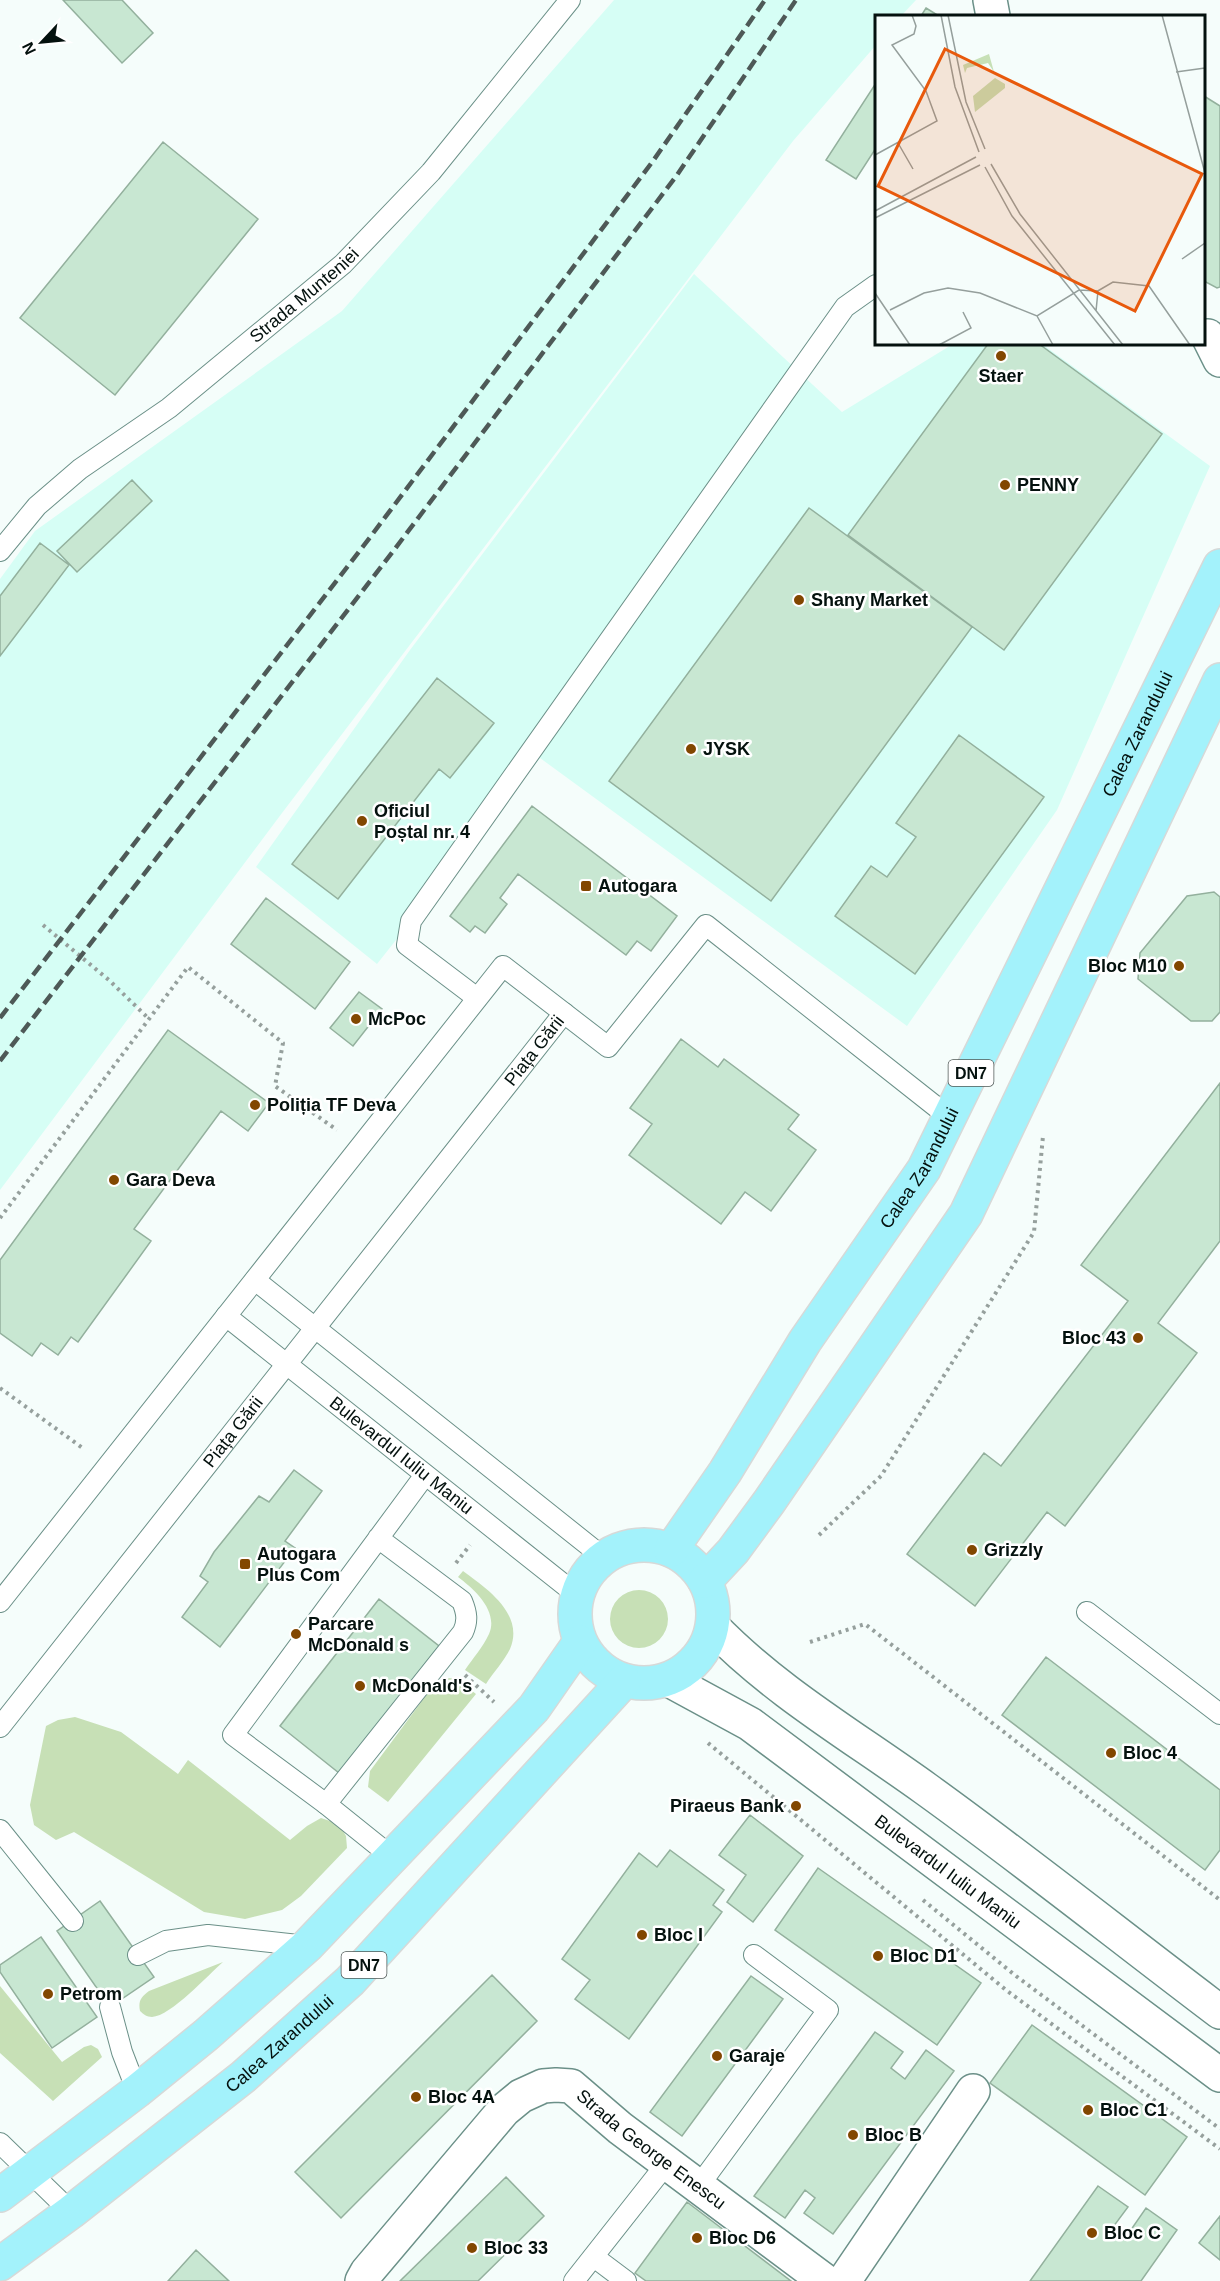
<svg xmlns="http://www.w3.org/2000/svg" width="1220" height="2281" font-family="Arial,sans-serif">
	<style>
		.built { fill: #d6fef5 }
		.green { fill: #c7e0b6 }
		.building { fill: #c8e7d2; stroke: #93b09d; stroke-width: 1.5 }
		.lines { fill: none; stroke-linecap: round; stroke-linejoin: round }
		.lane-casing { stroke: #6b9088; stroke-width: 22 }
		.street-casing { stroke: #6b9088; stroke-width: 36 }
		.secondary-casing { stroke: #6b9088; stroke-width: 36 }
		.primary-casing { stroke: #d7d9d8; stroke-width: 36 }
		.path { stroke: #96a09d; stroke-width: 4; stroke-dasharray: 3 4.5; stroke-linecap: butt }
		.lane { stroke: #fff; stroke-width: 20 }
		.street { stroke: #fff; stroke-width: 33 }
		.secondary { stroke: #fff; stroke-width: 33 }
		.primary { stroke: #a3f2fb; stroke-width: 33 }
		.rail { stroke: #4e5957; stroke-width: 4.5; stroke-dasharray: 12 6; stroke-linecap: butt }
		.poi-dot { fill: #824700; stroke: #fff; stroke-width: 2 }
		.labels { text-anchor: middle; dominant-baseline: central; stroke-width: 5; stroke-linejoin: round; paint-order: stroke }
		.shield { fill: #fff; stroke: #4f5856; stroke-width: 1.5 }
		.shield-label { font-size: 16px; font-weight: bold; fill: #04110e }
		.street-label { font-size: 18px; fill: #04110e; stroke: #fff }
		.poi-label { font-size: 18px; font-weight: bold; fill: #04110e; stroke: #fff; text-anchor: start }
		.inset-road { fill: none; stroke: #959f9c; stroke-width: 1.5 }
		.view { fill: #e8590c; fill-opacity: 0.15; stroke: #e8590c; stroke-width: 3 }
		.inset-edge { fill: none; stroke: #04110e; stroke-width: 3 }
	</style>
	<rect width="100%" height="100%" fill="#f5fdfb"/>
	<path class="built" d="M614,0H916L901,16H876V45L793,141L282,813L0,1190V579L35,531L342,311Z
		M694,274L842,412L953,344H1042L1210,466L1057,810L907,1026L540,758L377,964L256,867L410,650Z"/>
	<path class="green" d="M463,1571C486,1588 525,1614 510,1649C504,1661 493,1673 486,1684L465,1670C473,1658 483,1647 489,1634C499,1611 474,1589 458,1577Z
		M610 1619a29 29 0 1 1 58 0a29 29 0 1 1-58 0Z
		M449,1678L457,1679L476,1694L388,1802L368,1787L370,1771L436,1682Z
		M75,1717L121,1732L178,1774L188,1760L290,1840L307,1826L321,1818L339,1824L346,1836L347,1848L301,1896L282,1910L245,1919L204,1912L74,1832L56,1840L34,1825L30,1805L46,1726L58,1720Z
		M223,1962C208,1975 171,2016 152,2017C147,2017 143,2014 140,2011C138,2001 141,1997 149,1991Z
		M0,1986L62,2062L84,2047L91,2045L98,2049L102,2057L53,2101L0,2053Z"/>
	<path class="building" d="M63,0H122L153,33L122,63Z
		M926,8L939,16H921Z
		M876,83V148L856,179L826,160Z
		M1204,96L1220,106V287L1217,288L1204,281Z
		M163,142L258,219L115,395L20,318Z
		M988,344H1039L1162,434L1004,650L848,535Z
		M132,480L152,501L77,572L57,551Z
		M809,508L972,627L771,901L609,781Z
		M40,543L69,565L0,656V596Z
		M437,678L494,723L450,778L439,769L338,899L292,864Z
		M959,735L1044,797L915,974L835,916L871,866L887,877L916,837L896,823Z
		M532,806L677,916L651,951L637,941L626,955L518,874L500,898L507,904L485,933L475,926L470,932L450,916Z
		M1214,892L1220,897V1012L1212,1021H1191L1138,979L1140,953L1187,896Z
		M266,898L350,962L315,1009L231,944Z
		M359,992L382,1009L353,1046L330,1028Z
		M168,1030L269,1103L248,1131L221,1111L134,1229L151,1241L78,1342L71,1337L58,1355L41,1343L32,1356L0,1333V1260Z
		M681,1039L718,1067L724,1059L799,1115L788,1129L816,1150L771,1211L745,1192L721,1224L629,1155L652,1124L630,1108Z
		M1220,1083V1241L1158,1323L1197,1353L1065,1526L1047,1512L975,1606L907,1554L984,1453L1001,1466L1128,1301L1081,1265Z
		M294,1470L322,1491L285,1541L295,1548L220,1647L182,1617L208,1582L200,1576L214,1552L259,1496L269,1502Z
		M379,1599L439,1646L339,1773L280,1726Z
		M1046,1657L1220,1790V1850L1205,1870L1002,1715Z
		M750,1815L803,1856L753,1922L727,1902L746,1875L719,1855Z
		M670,1850L724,1890L713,1905L722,1912L629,2039L575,1999L590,1980L562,1959L639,1853L657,1867Z
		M818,1868L981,1983L937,2045L775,1930Z
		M100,1901L154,1977L110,2007L57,1931Z
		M41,1937L97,2017L52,2048L0,1972V1965Z
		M492,1975L537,2021L341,2218L295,2172Z
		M751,1976L783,1999L682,2136L650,2112Z
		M1032,2025L1187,2137L1145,2195L990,2083Z
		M875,2032L903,2052L891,2068L905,2079L926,2050L954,2071L833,2234L804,2213L815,2198L805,2190L785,2218L754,2196Z
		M506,2177L544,2216L478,2281H400Z
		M1098,2186L1128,2207L1113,2227L1126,2237L1146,2208L1177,2230L1141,2281H1030Z
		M687,2202L791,2281H646L635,2273Z
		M1220,2216V2260L1199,2243Z
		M196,2250L229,2281H168Z"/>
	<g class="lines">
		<defs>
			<g id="lane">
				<path id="s1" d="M0,551L37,506L80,469L169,408L343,264L431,172L570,0"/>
				<path d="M477,998L407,945L411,921L845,307L876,285"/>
				<path d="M255,1280L603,1557"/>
				<path id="s2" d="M226,1316L577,1595"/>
				<path d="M378,1538L462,1601C467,1613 468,1621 463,1632L326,1804L233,1735L425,1475"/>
				<path d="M0,1602L503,966L608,1047L706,925L949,1117"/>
				<path d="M1087,1612L1220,1714"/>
				<path id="s3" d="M0,1727L564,1013"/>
				<path d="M326,1804L392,1857"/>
				<path d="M0,1830L73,1921"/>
				<path d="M138,1955L166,1941L208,1935L307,1946"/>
				<path d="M110,2007L122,2052L137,2091"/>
				<path d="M0,2143L71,2212"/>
				<path d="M698,2187L828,2010L754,1955"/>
				<path d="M594,2257L626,2281"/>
				<path d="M574,2281L667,2163"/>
			</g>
			<g id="street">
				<path d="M990,0L993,16"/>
				<path d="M1208,336L1220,360"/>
				<path id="s4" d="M362,2281L367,2272L504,2110L521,2096L543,2086L556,2085L571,2086L620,2128L825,2281"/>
				<path d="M844,2281L973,2091"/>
			</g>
			<g id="secondary">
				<path d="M713,1627C775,1691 854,1737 926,1789C1026,1861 1122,1938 1220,2012"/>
				<path id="s5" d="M669,1680L750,1724L1220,2075"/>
			</g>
			<g id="primary">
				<circle cx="644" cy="1614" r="69"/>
				<path id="s6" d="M671,1550L725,1472L805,1341L924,1169L1220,566"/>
				<path d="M705,1581L733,1551L769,1502L966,1214L1220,680"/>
				<path d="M0,2195L137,2091L206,2035L307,1946L534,1708L580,1642"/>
				<path id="s7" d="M0,2264L71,2212L243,2077L350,1981L624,1681"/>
			</g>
		</defs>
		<use href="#lane" class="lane-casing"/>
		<use href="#street" class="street-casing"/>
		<use href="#secondary" class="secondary-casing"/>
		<use href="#primary" class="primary-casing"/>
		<path class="path" d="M43,925L110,981L149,1019
			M0,1218L188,967L283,1043L275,1086L337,1130
			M0,1388L84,1449
			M819,1535L881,1476L1034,1232L1043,1136
			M456,1563L470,1545
			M810,1642L865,1624L1220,1900
			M465,1675L494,1702
			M708,1743L1006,1990L1220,2149
			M923,1900L1016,1976L1220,2129"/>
		<use href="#lane" class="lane"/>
		<use href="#street" class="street"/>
		<use href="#secondary" class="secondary"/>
		<use href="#primary" class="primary"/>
		<path class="rail" d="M0,1018L371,536L653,161L765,0
			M0,1061L394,550L677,175L796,0"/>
	</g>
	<g class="poi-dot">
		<circle cx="1001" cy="356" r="6"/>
		<circle cx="1005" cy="485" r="6"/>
		<circle cx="799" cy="600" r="6"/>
		<circle cx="691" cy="749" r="6"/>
		<circle cx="362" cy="821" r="6"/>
		<rect x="580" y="880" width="12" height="12" rx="3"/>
		<circle cx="1179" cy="966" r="6"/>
		<circle cx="356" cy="1019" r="6"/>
		<circle cx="255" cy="1105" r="6"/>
		<circle cx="114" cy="1180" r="6"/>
		<circle cx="1138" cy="1338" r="6"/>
		<circle cx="972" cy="1550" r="6"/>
		<rect x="239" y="1558" width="12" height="12" rx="3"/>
		<circle cx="296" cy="1634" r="6"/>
		<circle cx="360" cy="1686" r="6"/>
		<circle cx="1111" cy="1753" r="6"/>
		<circle cx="796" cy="1806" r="6"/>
		<circle cx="642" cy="1935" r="6"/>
		<circle cx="878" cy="1956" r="6"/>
		<circle cx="48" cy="1994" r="6"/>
		<circle cx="717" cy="2056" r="6"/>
		<circle cx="416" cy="2097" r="6"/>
		<circle cx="1088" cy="2110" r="6"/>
		<circle cx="853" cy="2135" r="6"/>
		<circle cx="1092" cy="2233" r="6"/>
		<circle cx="697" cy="2238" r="6"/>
		<circle cx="472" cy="2248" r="6"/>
	</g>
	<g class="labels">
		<g class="shield">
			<rect x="948.5" y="1060" width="45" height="26" rx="4.5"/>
			<rect x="341.5" y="1952" width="45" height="26" rx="4.5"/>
		</g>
		<g class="shield-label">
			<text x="971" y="1073">DN7</text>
			<text x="364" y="1965">DN7</text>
		</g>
		<g class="street-label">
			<text stroke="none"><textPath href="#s1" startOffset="399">Strada Munteniei</textPath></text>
			<text stroke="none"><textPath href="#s6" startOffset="942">Calea Zarandului</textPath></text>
			<text stroke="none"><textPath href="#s3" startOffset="862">Piața Gării</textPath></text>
			<text stroke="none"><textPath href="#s6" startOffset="456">Calea Zarandului</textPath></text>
			<text stroke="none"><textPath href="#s3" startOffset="376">Piața Gării</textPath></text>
			<text stroke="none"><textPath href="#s2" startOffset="224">Bulevardul Iuliu Maniu</textPath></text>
			<text stroke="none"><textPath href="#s5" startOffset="339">Bulevardul Iuliu Maniu</textPath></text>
			<text stroke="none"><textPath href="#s7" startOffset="356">Calea Zarandului</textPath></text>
			<text stroke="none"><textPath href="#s4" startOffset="399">Strada George Enescu</textPath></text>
		</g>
		<g class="poi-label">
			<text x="1001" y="376" text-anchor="middle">Staer</text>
			<text x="1017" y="485">PENNY</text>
			<text x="811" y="600">Shany Market</text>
			<text x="703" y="749">JYSK</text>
			<text x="374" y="811">Oficiul<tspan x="374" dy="21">Poștal nr. 4</tspan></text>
			<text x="598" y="886">Autogara</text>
			<text x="1167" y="966" text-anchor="end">Bloc M10</text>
			<text x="368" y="1019">McPoc</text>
			<text x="267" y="1105">Poliția TF Deva</text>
			<text x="126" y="1180">Gara Deva</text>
			<text x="1126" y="1338" text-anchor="end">Bloc 43</text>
			<text x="984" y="1550">Grizzly</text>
			<text x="257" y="1554">Autogara<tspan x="257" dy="21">Plus Com</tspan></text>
			<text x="308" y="1624">Parcare<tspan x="308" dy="21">McDonald s</tspan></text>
			<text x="372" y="1686">McDonald's</text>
			<text x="1123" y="1753">Bloc 4</text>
			<text x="784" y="1806" text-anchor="end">Piraeus Bank</text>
			<text x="654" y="1935">Bloc I</text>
			<text x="890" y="1956">Bloc D1</text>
			<text x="60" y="1994">Petrom</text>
			<text x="729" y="2056">Garaje</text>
			<text x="428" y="2097">Bloc 4A</text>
			<text x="1100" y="2110">Bloc C1</text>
			<text x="865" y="2135">Bloc B</text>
			<text x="1104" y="2233">Bloc C</text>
			<text x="709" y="2238">Bloc D6</text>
			<text x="484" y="2248">Bloc 33</text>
		</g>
	</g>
	<g transform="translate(875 15)">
		<rect width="330" height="330" fill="#f5fdfb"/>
		<path d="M114,39L119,57L113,48L92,53L90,58L88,50ZM120,63L130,69V73L100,97L98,81Z" fill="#c7e0b6"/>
		<path class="inset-road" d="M66,0L80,72L104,137M73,0L91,87L110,134M287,0L330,158M301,57L330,53M23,128L38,154M0,140L62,106L51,76L17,30L39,19L41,11L37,0M116,149L145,199L248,330M110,152L137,201L240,330M0,196L101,142M0,203L105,150M307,244L330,228M221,277L238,267L274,271L315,330M0,278L35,330M15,295L49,278L73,273L105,278L162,301L204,275L223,276M221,296L223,276M162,301L178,330M64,330L96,313L88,297"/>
		<path class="view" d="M70,34L327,159L260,296L3,171Z"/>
		<rect width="330" height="330" class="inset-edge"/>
	</g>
	<g transform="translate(42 42) rotate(244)" stroke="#ffffff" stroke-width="4.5" paint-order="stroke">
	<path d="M0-4.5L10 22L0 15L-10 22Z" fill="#04110e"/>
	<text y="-9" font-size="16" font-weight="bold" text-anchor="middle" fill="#04110e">N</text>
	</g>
</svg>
